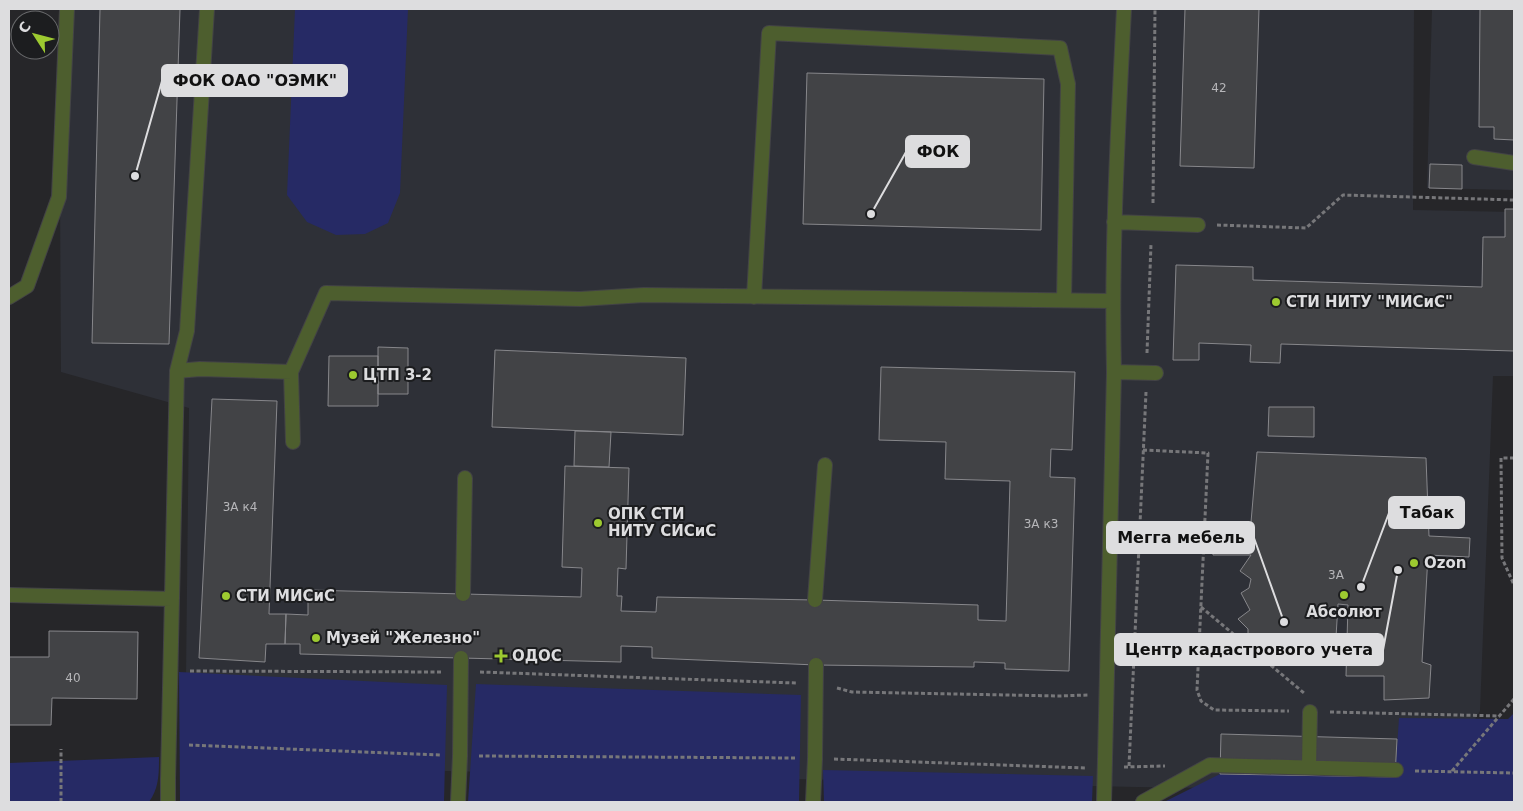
<svg xmlns="http://www.w3.org/2000/svg" width="1523" height="811" font-family="'DejaVu Sans',sans-serif">
	<style>
		.built { fill: #2e3037 }
		.green { fill: #262a65 }
		.building { fill: #424346; stroke: #87878b }
		.lines { fill: none; stroke-linecap: round; stroke-linejoin: round }
		.service-casing { stroke: #434346; stroke-width: 16 }
		.path { stroke: #77777a; stroke-width: 3; stroke-dasharray: 4 2.5; stroke-linecap: butt }
		.service { stroke: #4d5e2e; stroke-width: 14 }
		.poi-dot { fill: #9dca30; stroke: #1c1d1f; stroke-width: 2 }
		.labels { text-anchor: middle; dominant-baseline: central; stroke-width: 4; stroke-linejoin: round; paint-order: stroke }
		.number-label { font-size: 12px; fill: #b6b6b9 }
		.poi-label { font-size: 15px; font-weight: bold; fill: #dddddf; stroke: #1c1d1f; text-anchor: start }
		.leader { fill: none; stroke: #dddddf; stroke-width: 2 }
		.callout-dot { fill: #dddddf; stroke: #1c1d1f; stroke-width: 2 }
		.callout { fill: #dddddf; stroke: #dddddf; stroke-width: 2 }
		.callout-label { font-size: 16px; text-anchor: middle; font-weight: bold; fill: #111 }
	</style>
	<rect width="100%" height="100%" fill="#262629"/>
	<path class="built" d="M59,9H1414L1413,210L1514,212V376H1493L1480,711L1432,791L1136,787L185,765L189,408L61,372Z
		M1432,9H1514V190L1427,188Z"/>
	<path class="green" d="M295,9H408L400,193L388,223L365,234L336,235L307,222L287,195Z
		M179,672L447,685L444,802H180Z
		M476,684L801,695L799,802H468Z
		M1514,713V802H1164L1220,774L1395,777L1399,718L1508,719Z
		M159,757C159,774 159,788 149,802H9V763Z
		M823,770L1093,776L1092,802H824Z"/>
	<path class="building" d="M100,9H180L169,344L92,343Z
		M1185,9H1259L1254,168L1180,166Z
		M1480,9H1514V140L1494,139V127H1479Z
		M807,73L1044,79L1041,230L803,224Z
		M1430,164L1462,165V189L1429,188Z
		M1505,209H1514V351L1281,344L1280,363L1250,362L1251,345L1199,343V360H1173L1176,265L1253,267V280L1482,287L1483,237H1505Z
		M378,347L408,348V394H378Z
		M495,350L686,358L683,435L492,427Z
		M329,356H378V406H328Z
		M881,367L1075,372L1072,450L1051,449L1050,477L1075,478L1069,671L1005,669V663L974,662V667L816,665L652,658V647L621,646V662L300,654V644H285L286,614L308,615V590L581,597L582,568L562,567L565,466L629,468L626,569L618,568L617,596H622L621,611L656,612L657,597L815,600L978,605V620L1006,621L1010,481L945,479L946,442L879,440Z
		M212,399L277,401L269,614H286L285,644H266L265,662L199,658Z
		M1269,407H1314V437L1268,436Z
		M575,431L611,432L609,467L574,466Z
		M1257,452L1426,458L1429,536L1470,538L1469,557L1428,555L1422,662L1431,665L1429,698L1384,700V676H1346L1348,605L1338,604L1336,637L1318,639L1312,648L1295,639L1289,655L1285,653L1287,650L1279,638L1264,644L1258,637L1248,636V629L1238,619L1250,610L1241,593L1249,588L1251,579L1240,571L1251,555H1213L1212,534H1250Z
		M49,631L138,632L137,699L52,698L51,725H9V657H49Z
		M1221,734L1397,739L1395,777L1220,774Z"/>
	<g class="lines">
		<defs>
			<path id="service" d="M1474,157L1514,163
				M1114,222L1198,225
				M9,297L27,286L59,197L67,9
				M754,297L769,33L1060,48L1068,84L1064,300
				M177,371L200,369L291,372L293,442
				M291,372L326,293L580,299L644,295L1112,301
				M1114,372L1156,373
				M463,594L465,478
				M9,595L172,599
				M815,600L825,465
				M1309,767L1310,712
				M168,802V779L177,371L187,331L207,9
				M458,802L460,756L461,658
				M813,802L815,759L816,665
				M1104,802L1114,372C1111,250 1118,130 1124,9
				M1143,802L1210,765L1396,770"/>
		</defs>
		<use href="#service" class="service-casing"/>
		<path class="path" d="M1153,203L1155,9
			M1217,225L1306,228L1343,195L1514,200
			M1147,353L1151,244
			M1143,450L1208,453L1197,690L1201,701L1214,710L1289,711
			M1514,458H1501L1502,558L1514,585
			M1201,607L1304,693
			M1135,635L1199,638
			M190,671L441,672
			M480,672L796,683
			M837,688L852,692L1058,696L1088,695
			M1330,712L1500,716
			M189,745L440,755
			M479,756L795,758
			M834,759L1085,768
			M1129,766L1146,392
			M1124,767L1165,766
			M1415,771L1514,773
			M1452,771L1514,699
			M61,802V749"/>
		<use href="#service" class="service"/>
	</g>
	<g class="poi-dot">
		<circle cx="1276" cy="302" r="5"/>
		<circle cx="353" cy="375" r="5"/>
		<circle cx="598" cy="523" r="5"/>
		<circle cx="1414" cy="563" r="5"/>
		<circle cx="1344" cy="595" r="5"/>
		<circle cx="226" cy="596" r="5"/>
		<circle cx="316" cy="638" r="5"/>
		<path d="M498.5 648.5h5v5h5v5h-5v5h-5v-5h-5v-5h5z"/>
	</g>
	<g class="labels">
		<g class="number-label">
			<text x="1219" y="88">42</text>
			<text x="240" y="507">3А к4</text>
			<text x="1041" y="524">3А к3</text>
			<text x="1336" y="575">3А</text>
			<text x="73" y="678">40</text>
		</g>
		<g class="poi-label">
			<text x="1286" y="302">СТИ НИТУ "МИСиС"</text>
			<text x="363" y="375">ЦТП 3-2</text>
			<text x="608" y="514">ОПК СТИ<tspan x="608" dy="17">НИТУ СИСиС</tspan></text>
			<text x="1424" y="563">Ozon</text>
			<text x="236" y="596">СТИ МИСиС</text>
			<text x="1344" y="612" text-anchor="middle">Абсолют</text>
			<text x="326" y="638">Музей "Железно"</text>
			<text x="512" y="656">ОДОС</text>
		</g>
	</g>
	<path class="leader" d="M135 176L162 81M871 214L906 152M1361 587L1389 513M1284 622L1254 538M1398 570L1383 650"/>
	<g class="callout-dot">
		<circle cx="135" cy="176" r="5"/>
		<circle cx="871" cy="214" r="5"/>
		<circle cx="1361" cy="587" r="5"/>
		<circle cx="1284" cy="622" r="5"/>
		<circle cx="1398" cy="570" r="5"/>
	</g>
	<g class="callout">
		<rect x="162" y="65" width="185" height="31" rx="5"/>
		<rect x="906" y="136" width="63" height="31" rx="5"/>
		<rect x="1389" y="497" width="75" height="31" rx="5"/>
		<rect x="1107" y="522" width="147" height="31" rx="5"/>
		<rect x="1115" y="634" width="268" height="31" rx="5"/>
	</g>
	<g class="callout-label">
		<text x="255" y="86">ФОК ОАО "ОЭМК"</text>
		<text x="938" y="157">ФОК</text>
		<text x="1427" y="518">Табак</text>
		<text x="1181" y="543">Мегга мебель</text>
		<text x="1249" y="655">Центр кадастрового учета</text>
	</g>
	<rect width="1523" height="811" fill="none" stroke="#dddddf" stroke-width="20"/>
	<g transform="translate(35 35) rotate(306)"><circle r="24" fill="#1c1d1f" stroke="#696a6c"/>
	<path d="M0-4L9 19L0 12L-9 19Z" fill="#9dca30"/>
	<text y="-8" font-size="14" font-weight="bold" text-anchor="middle" fill="#dddddf">С</text>
	</g>
</svg>
